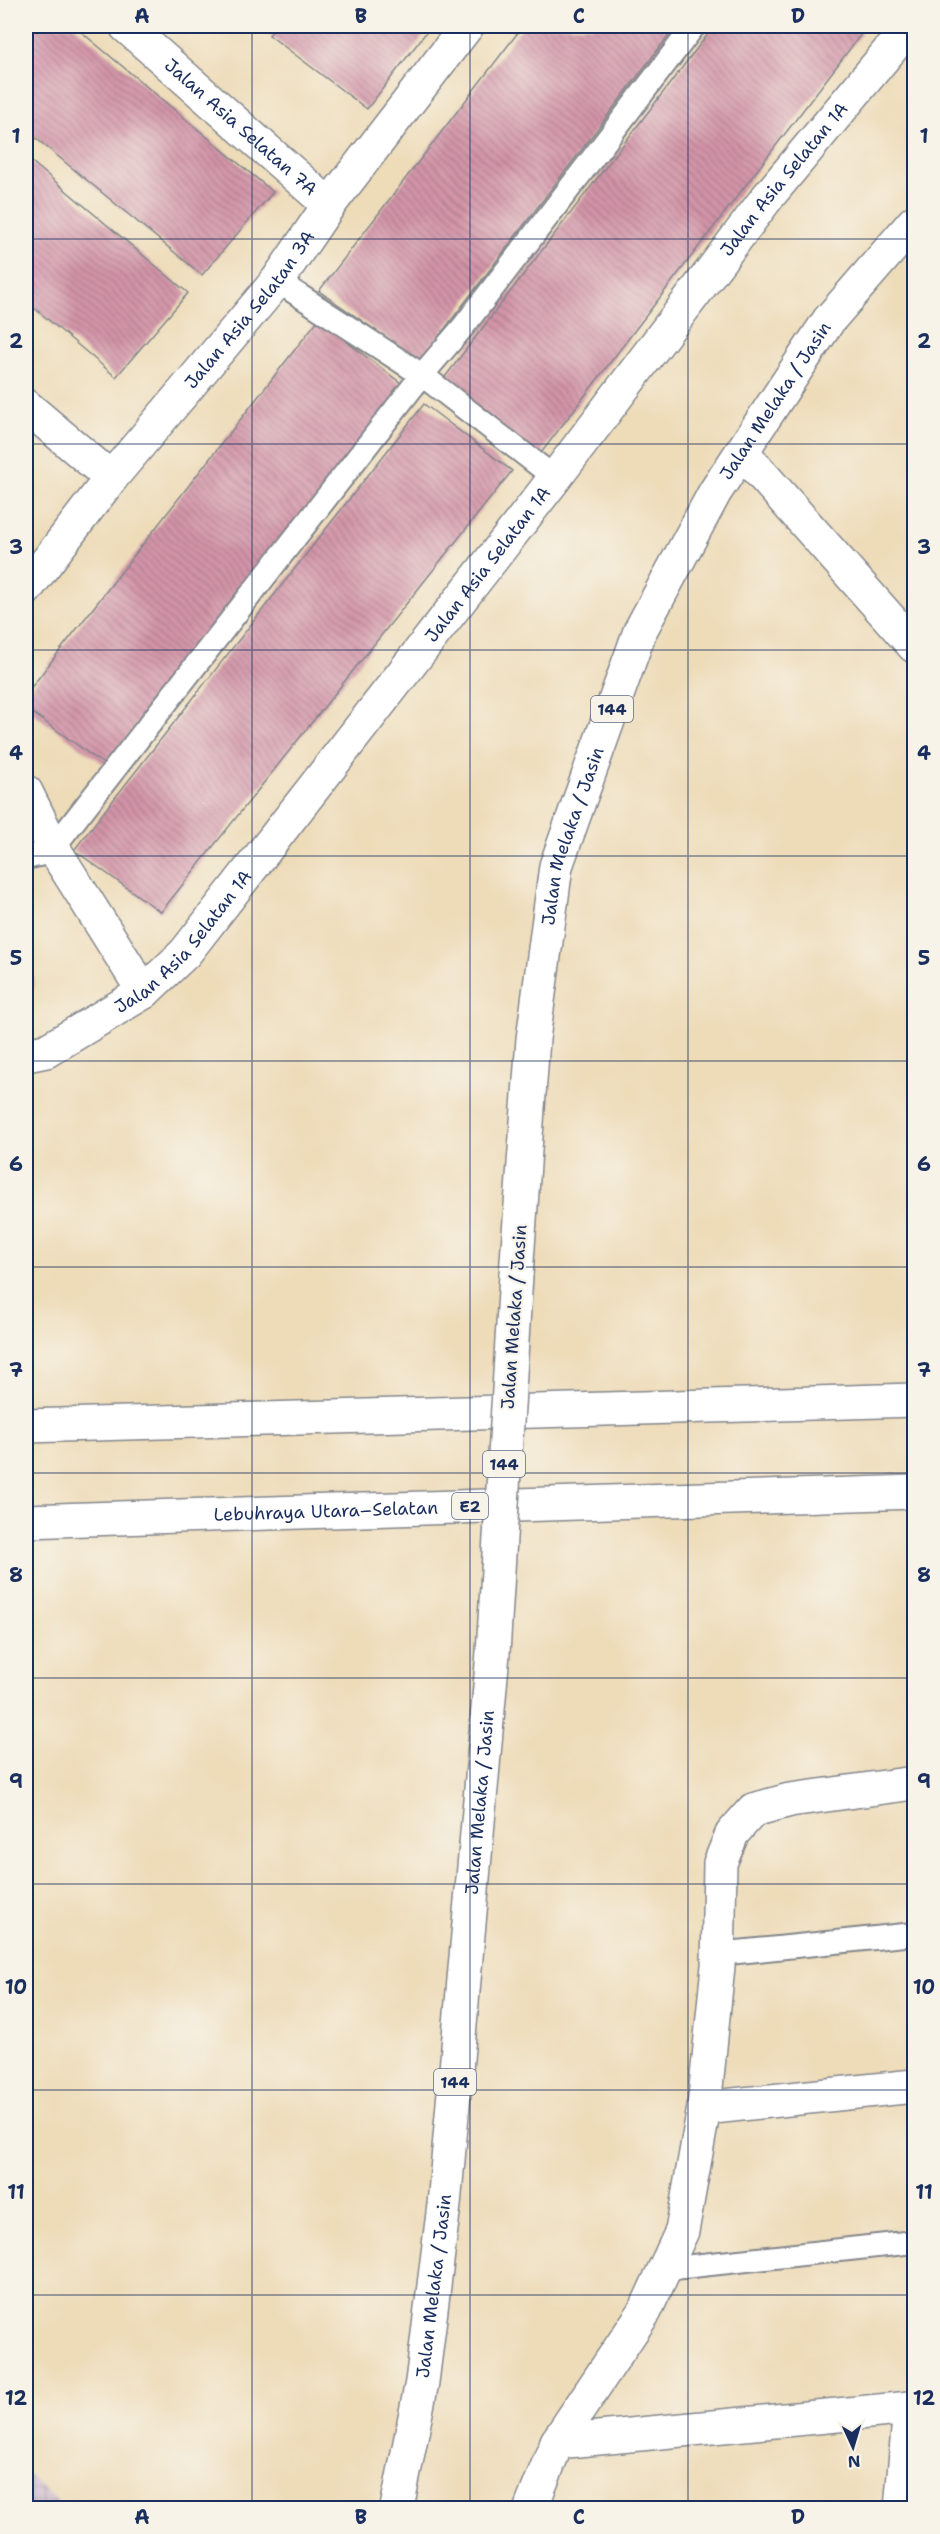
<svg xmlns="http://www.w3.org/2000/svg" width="940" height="2534" font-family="'Shantell Sans',sans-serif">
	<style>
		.industrial { fill: url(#industrial-grid) }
		.building { fill: url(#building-back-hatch) }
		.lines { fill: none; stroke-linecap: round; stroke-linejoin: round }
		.lane-casing { stroke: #84868c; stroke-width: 26 }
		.street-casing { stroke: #84868c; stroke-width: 36 }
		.primary-casing { stroke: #84868c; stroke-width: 36 }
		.highway-casing { stroke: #84868c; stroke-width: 36 }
		.lane { stroke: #fff; stroke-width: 22 }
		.street { stroke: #fff; stroke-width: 33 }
		.primary { stroke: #fff; stroke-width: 33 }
		.highway { stroke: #fff; stroke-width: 33 }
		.primary-bridge-casing { stroke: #84868c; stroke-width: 36; stroke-linecap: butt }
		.primary-bridge { stroke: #fff; stroke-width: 33 }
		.grid { fill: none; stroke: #1b2f5e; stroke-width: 1.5; stroke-opacity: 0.55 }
		.labels { text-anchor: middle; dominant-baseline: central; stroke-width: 4.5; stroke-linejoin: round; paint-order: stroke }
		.shield { fill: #f7f3e8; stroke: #5d6a87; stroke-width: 1.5 }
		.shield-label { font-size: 16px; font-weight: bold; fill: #1b2f5e }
		.street-label { font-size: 18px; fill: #1b2f5e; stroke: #f7f3e8 }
		.neatline { fill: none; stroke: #1b2f5e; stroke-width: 2 }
		.grid-label { font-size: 20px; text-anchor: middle; font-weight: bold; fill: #1b2f5e }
	</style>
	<defs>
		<pattern id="industrial-grid" width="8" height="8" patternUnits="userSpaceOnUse" patternTransform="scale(1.5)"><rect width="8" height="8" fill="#cfbdce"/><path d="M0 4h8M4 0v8" fill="none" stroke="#a79aaa"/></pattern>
		<pattern id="building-back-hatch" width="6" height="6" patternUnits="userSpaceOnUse" patternTransform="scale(1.5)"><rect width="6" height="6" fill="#d394a8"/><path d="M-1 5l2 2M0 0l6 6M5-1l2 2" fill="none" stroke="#aa798c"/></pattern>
	</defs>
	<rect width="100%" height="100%" fill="#f7f3e8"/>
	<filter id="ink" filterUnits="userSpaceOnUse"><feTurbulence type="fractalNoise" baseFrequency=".0167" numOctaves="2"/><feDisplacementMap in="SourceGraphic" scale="12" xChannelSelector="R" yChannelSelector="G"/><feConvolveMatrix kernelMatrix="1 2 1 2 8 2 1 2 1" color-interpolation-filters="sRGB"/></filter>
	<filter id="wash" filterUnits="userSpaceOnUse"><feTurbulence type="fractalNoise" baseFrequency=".008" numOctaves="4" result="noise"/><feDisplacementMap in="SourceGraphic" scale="24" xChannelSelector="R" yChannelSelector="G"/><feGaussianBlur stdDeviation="1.35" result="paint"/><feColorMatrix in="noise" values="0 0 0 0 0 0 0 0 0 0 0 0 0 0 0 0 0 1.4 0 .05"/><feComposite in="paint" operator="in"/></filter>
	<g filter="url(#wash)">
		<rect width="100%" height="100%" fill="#eedcb9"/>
		<path class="industrial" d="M26,2473L65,2508H26Z"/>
		<g id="blocks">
			<path class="building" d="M26,26H74L273,192L202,275L26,130Z
				M277,26H431L367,109L269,35Z
				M523,26H676L420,361L319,291Z
				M714,26H853L862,33L538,457L438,386Z
				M26,157L188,293L116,377L26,301Z
				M318,320L406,387L105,765L26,708V694Z
				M424,404L512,471L161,912L74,850Z
				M26,915L34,988L26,989Z"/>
		</g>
	</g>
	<g filter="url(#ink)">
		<use href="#blocks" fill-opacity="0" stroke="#84868c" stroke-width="1.5"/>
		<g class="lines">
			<defs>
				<path id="lane" d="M277,281L422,375L555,478
					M26,858L55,851L57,843L422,375L463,327L694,26
					M718,1954L914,1934
					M665,2269L914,2242"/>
				<g id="street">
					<path id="s1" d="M126,26L329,205"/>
					<path d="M26,406L111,478"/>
					<path d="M742,452L914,646"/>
					<path id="s2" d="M26,589L111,478L277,281L329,205L467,26"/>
					<path d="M26,792L55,851L144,992"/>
					<path id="s3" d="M26,1055L46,1051L144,992L185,953L555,478L766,199L910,26"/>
					<path d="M704,2108L914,2086"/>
					<path d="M557,2442L645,2311L682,2231L704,2108L718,1966L720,1863L732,1834L753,1810L790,1800L914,1783"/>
					<path d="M531,2508L557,2442L910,2408L901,2508"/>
				</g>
				<g id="primary">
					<path id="s4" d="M516,1275L533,1039L556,866L640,631L715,492L829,320L914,222"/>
					<path id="s5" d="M397,2508L422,2382L444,2205L493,1653"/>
				</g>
				<g id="highway">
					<path d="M26,1426L914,1400"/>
					<path id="s6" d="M26,1521L914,1492"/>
				</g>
			</defs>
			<use href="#lane" class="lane-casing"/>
			<use href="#street" class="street-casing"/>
			<use href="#primary" class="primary-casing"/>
			<use href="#highway" class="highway-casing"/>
			<use href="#lane" class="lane"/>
			<use href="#street" class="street"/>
			<use href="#primary" class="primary"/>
			<use href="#highway" class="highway"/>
			<defs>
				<path id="primary-bridge" d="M493,1653L516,1275"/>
			</defs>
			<use href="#primary-bridge" class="primary-bridge-casing"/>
			<use href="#primary-bridge" class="primary-bridge"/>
		</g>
	</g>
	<path class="grid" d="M252,26V2508M470,26V2508M688,26V2508M26,239H914M26,444H914M26,650H914M26,856H914M26,1061H914M26,1267H914M26,1473H914M26,1678H914M26,1884H914M26,2090H914M26,2295H914"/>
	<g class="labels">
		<g class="shield">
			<rect x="591" y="696" width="42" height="26" rx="4.5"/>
			<rect x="483" y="1451" width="42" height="26" rx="4.5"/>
			<rect x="452" y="1493" width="36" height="26" rx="4.5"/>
			<rect x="434" y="2069" width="42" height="26" rx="4.5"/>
		</g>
		<g class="shield-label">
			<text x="612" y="709">144</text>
			<text x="504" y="1464">144</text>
			<text x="470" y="1506">E2</text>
			<text x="455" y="2082">144</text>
		</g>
		<g class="street-label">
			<text stroke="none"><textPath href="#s1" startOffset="153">Jalan Asia Selatan 7A</textPath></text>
			<text stroke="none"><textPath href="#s3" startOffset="1170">Jalan Asia Selatan 1A</textPath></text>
			<text stroke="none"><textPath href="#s2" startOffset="358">Jalan Asia Selatan 3A</textPath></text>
			<text stroke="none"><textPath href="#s4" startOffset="928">Jalan Melaka / Jasin</textPath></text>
			<text stroke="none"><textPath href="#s3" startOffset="684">Jalan Asia Selatan 1A</textPath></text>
			<text stroke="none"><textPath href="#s4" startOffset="444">Jalan Melaka / Jasin</textPath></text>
			<text stroke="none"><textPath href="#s3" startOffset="198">Jalan Asia Selatan 1A</textPath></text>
			<text transform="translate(514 1317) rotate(-86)">Jalan Melaka / Jasin</text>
			<text stroke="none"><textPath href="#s6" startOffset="300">Lebuhraya Utara–Selatan</textPath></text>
			<text stroke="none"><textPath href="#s5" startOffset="711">Jalan Melaka / Jasin</textPath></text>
			<text stroke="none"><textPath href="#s5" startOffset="225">Jalan Melaka / Jasin</textPath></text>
		</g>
	</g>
	<rect width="940" height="2534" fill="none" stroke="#f7f3e8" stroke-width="66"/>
	<g transform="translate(853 2447) rotate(176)" stroke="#f7f3e8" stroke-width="4.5" paint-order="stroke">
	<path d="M0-4.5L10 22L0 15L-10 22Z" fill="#1b2f5e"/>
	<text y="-9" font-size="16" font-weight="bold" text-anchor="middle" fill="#1b2f5e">N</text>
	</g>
	<rect x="33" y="33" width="874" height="2468" class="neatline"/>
	<g class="grid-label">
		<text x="142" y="23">A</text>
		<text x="361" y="23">B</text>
		<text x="579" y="23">C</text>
		<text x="798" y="23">D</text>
		<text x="16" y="143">1</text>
		<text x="924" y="143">1</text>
		<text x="16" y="348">2</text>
		<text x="924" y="348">2</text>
		<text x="16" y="554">3</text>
		<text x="924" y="554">3</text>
		<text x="16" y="760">4</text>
		<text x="924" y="760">4</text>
		<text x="16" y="965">5</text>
		<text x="924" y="965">5</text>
		<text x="16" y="1171">6</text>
		<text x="924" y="1171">6</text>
		<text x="16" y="1377">7</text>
		<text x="924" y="1377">7</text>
		<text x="16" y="1582">8</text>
		<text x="924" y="1582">8</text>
		<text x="16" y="1788">9</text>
		<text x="924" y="1788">9</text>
		<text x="16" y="1994">10</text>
		<text x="924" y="1994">10</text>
		<text x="16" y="2199">11</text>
		<text x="924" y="2199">11</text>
		<text x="16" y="2405">12</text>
		<text x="924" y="2405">12</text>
		<text x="142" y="2524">A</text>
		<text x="361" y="2524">B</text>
		<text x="579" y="2524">C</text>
		<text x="798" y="2524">D</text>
	</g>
</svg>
